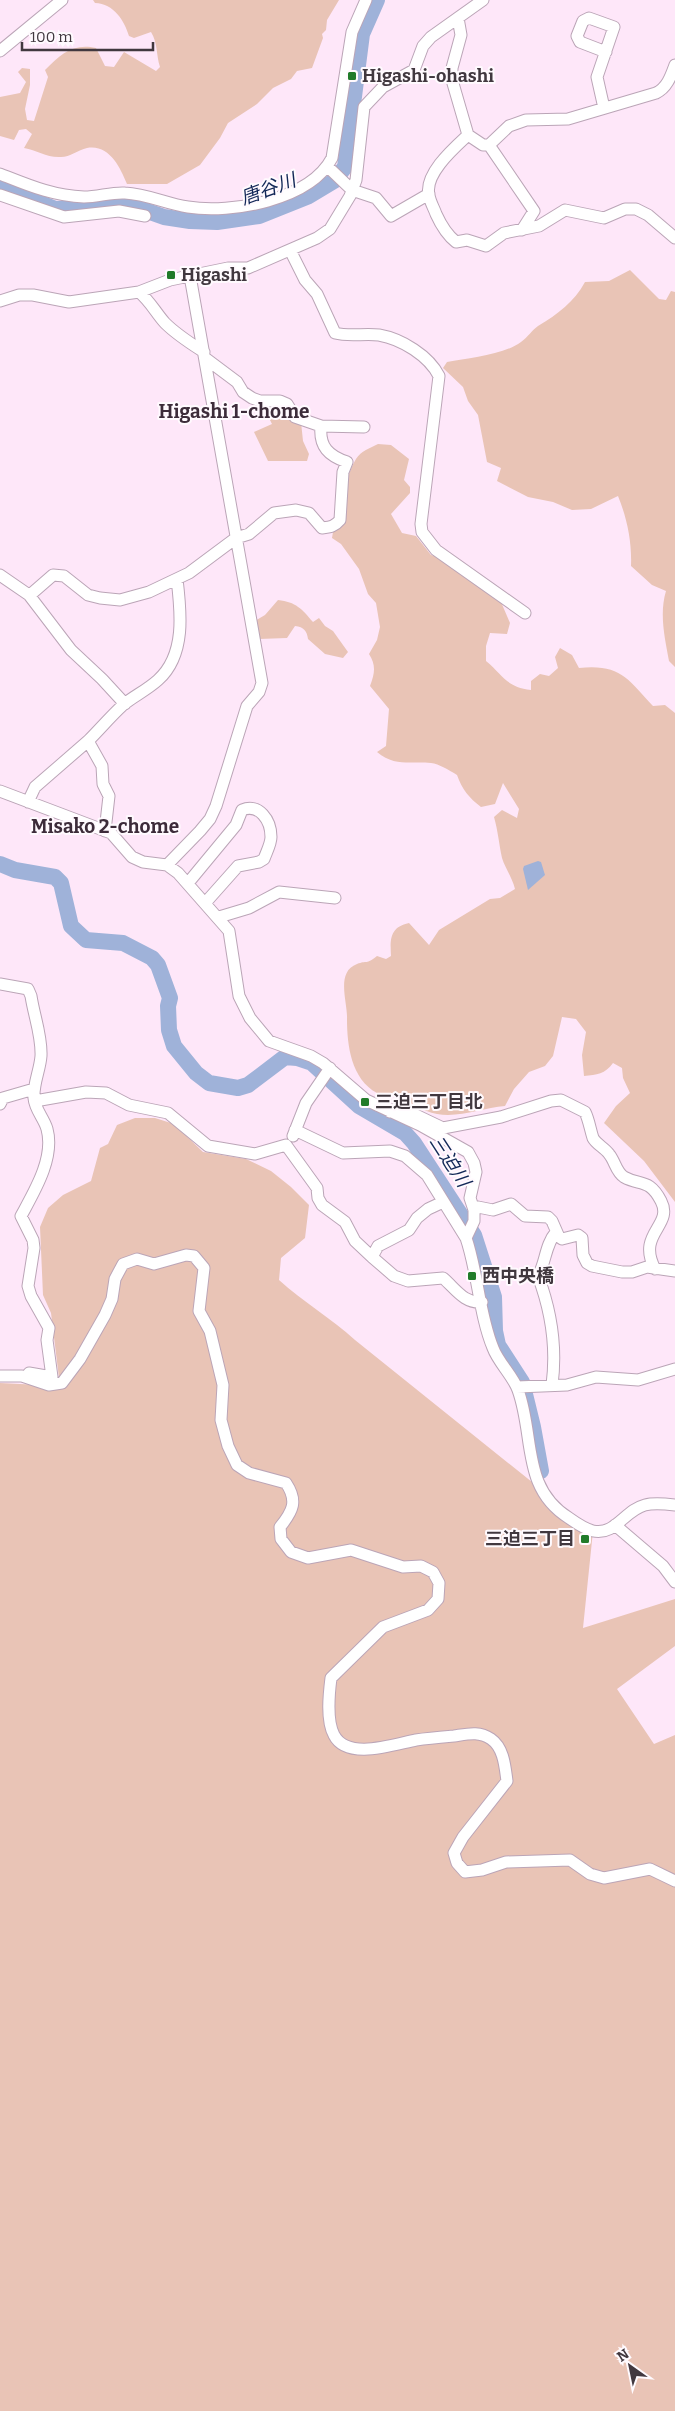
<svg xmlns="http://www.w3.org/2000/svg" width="675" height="2411" font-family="Bitter,'Noto Sans JP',serif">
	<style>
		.green { fill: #e9c4b6 }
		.water { fill: #9fb2d9 }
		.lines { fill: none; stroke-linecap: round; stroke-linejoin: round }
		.river { stroke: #9fb2d9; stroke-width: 16 }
		.minor-casing { stroke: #bba5b7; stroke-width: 13 }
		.minor { stroke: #fff; stroke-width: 11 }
		.poi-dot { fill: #217b2a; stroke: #fffafe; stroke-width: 2 }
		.labels { text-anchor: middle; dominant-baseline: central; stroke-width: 4; stroke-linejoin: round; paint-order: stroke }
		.poi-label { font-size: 18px; font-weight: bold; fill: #41383f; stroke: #fffafe; text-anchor: start }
		.water-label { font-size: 19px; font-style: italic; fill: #122757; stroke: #fffafe }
		.neighbourhood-label { font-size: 19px; font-weight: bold; fill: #3d2c3a; stroke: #fffafe }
	</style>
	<rect width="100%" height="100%" fill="#fee7f9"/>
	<path class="green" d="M93,0H339L327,20L326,30L322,34L323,38L312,68L297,71L291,79L273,88L257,104L228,123L220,138L200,165L167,184H127C120,167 109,144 87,148C78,150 70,157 61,157C47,158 37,150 24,148L32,134L26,129L19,130L14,140L0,136V97L20,93L26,82L18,72L22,68L30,69V85L25,109L27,120L34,121L48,77L45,70C61,54 73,43 96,48L105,66L114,67L124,52L156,71L160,67C156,55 158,43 151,32L134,38L129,36C124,20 114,4 95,3Z
		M630,270L659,299L666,300L671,291L675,292V667L669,661C665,639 659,614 666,591L652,585L631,566C632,542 627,518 618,496L591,509L572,510L553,502L528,497L497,481L501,468L487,462L478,415L468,401L463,387L443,368L447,362C469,358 503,355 521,342C528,337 532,330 538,326C558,314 574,302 585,282L609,281Z
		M268,403H280L301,422L303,441L309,454L307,461H268L254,432L272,424L266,412Z
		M378,444L391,445L409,459L404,480L410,487V493L391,514L402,533L416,536L431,555L438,557L501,602L510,623L507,634L490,633L486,646V661C504,676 506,687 531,690V681L540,674L549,676L558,668L555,657L560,648L572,655L579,668C620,664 627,678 653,706L665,705L675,713V1202L644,1161L604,1123L616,1106L630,1093L623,1078L622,1068L613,1063C605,1074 597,1075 584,1076L582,1055L586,1032L576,1019L562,1017L553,1056L545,1066L529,1072L514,1089L505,1106C483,1108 459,1118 437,1114C422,1111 412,1103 399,1097C392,1094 383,1096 377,1093C351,1079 347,1045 347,1019C348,1003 335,972 357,964C367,960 366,965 377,956L386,959L391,956C390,939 390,927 409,923L429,945L439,930L490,899L500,898L515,889C512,877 505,868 502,858C499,844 498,831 494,817L502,810L517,818L519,809L503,783L495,804L481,807C469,798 462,789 457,775C449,770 439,764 431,763C410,761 395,767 377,752L386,746L389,709L370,686C375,673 376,665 369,654L377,640L380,627L376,603L368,594L359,569L341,544L332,538C335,520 346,475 356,459C361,451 370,448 378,444Z
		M278,600C296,602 302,609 313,622L319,618L325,626L333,631L348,652L343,658L325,654L308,639C307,631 304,627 295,626L287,638L259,639L253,622L265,615Z
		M135,1118H155L174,1124L203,1152L246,1159L271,1171L291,1187L309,1205L305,1238L281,1258L279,1280C303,1302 331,1318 355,1340L593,1531L583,1628L675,1599V1646L617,1689L654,1744L675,1735V2411H0V1383L60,1386L51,1313L43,1295L40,1227L48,1208L63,1195L91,1181L100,1148L108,1144L117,1125Z"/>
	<path class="water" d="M538,861L541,862L545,875L528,890L523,869L524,866Z"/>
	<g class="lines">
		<path class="river" d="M0,187L55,209L133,206L164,217L190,221L217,222L259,216L309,196L334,181L345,167L362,34L377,0
			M0,864L15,870L55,877L61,883L71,926L86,940L123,943L152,958L158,965L170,998L168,1006L169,1030L174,1046L196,1073L209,1083L238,1088L248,1085L285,1057L297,1058L312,1063L359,1106L405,1133L414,1143L474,1235L494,1297L495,1331L498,1345L522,1382L533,1427L541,1471"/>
		<defs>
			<path id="minor" d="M458,18L461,35L452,68V80L468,135L483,145H489L509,126L526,120L568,119L656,93C667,88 671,76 675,65
				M0,51L62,0
				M604,108L597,77L614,27L589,18L583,21L577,36L580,42L606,52
				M468,135C454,148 424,174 429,195C430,202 434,208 436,214C441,225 447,235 456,242L467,240L486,246L504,233L539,226L565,210L604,218L625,209H636L648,215L675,238
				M489,145L534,211L522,230
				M328,167L352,190L376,198L391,216L429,194
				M0,174C28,185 53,196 84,197C98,197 112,192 125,193C147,194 167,204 188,207C231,214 310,200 332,158L352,32L366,0
				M0,195L64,217L119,211L145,216
				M290,250L305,280L317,294L335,333C350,337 364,333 379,335C402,339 429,356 439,376L421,524L422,532L436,550L525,613
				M139,292C150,301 156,313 165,323C177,335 190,343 204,352
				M0,301L19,295H33L69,302L139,292L170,280L228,268H248L317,238L330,229L350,196L356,180L364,107L383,87L414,70L423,46L431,37L483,0
				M205,358L237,382L243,392L252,398L260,401H280L287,404L295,417L321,426L364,427
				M0,575L29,595L71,650L102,679L125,704
				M30,595L53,575L64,576L88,595L100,598L120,600L149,592L189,573L236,538L249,534L274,513L296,510L309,513L322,528C330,527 334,527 340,520L343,472L347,462C329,456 319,447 321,426
				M0,791L111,833L132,857L143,862L167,865L178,873L229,931L239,996L250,1018L269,1041L311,1056L323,1063L366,1100L420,1125L468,1152L474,1163L476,1172L470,1198L474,1210V1221L466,1238C478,1273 479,1314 493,1348C498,1362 513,1376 518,1390C535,1437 521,1488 569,1518C576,1523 585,1529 593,1531C615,1536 625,1510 645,1505C653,1503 666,1504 675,1505
				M28,802L35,787L88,741
				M105,831L109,796L103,784L102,766L88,741C100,729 111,716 123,705C134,696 147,690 158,680C186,655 181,612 177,579
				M167,865L200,831L210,819L216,806L247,706L259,692L262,683L190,276
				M188,883L236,825L242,810C259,803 271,820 271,837C271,844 266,853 264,859L259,862L238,866L206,902
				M219,917L249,908L279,892L335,898
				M0,984L28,989L31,996C34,1016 42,1036 41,1056C40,1070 33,1084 34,1098C35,1110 44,1118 47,1129C55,1158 34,1192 21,1216L33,1240L34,1248L28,1286L31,1296L49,1328L47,1340L52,1377L29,1373
				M35,1101L86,1092L106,1093L129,1105L168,1113L208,1146L255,1154L286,1145L317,1188L318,1198L322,1205L345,1222L355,1241L372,1257L394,1276L408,1281L443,1278C455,1288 464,1304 482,1302
				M0,1104L3,1098L34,1089
				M390,1112L399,1107L443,1128L501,1117L551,1101L561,1100L585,1112C589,1120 590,1129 593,1138C596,1144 605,1148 609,1154C615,1161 616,1172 624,1177C640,1186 649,1178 661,1201C674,1226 636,1233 655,1269
				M295,1130L343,1153L390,1151L405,1156L427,1175L466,1238
				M293,1136L306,1103L330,1068
				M473,1206L493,1210L511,1204L525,1216L548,1217L552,1221L559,1237L562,1239L578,1235L582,1238L583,1255L587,1263L592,1266L622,1272H632L647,1267L675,1271
				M372,1257L378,1246L409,1230L417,1218L428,1209L443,1202
				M0,1376H22L49,1385L62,1383L80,1359L105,1315L112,1299L115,1279L123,1264L137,1259L154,1264L186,1255L194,1256L204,1268L199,1311L210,1331L223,1385L221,1420L228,1446L237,1465L249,1473L286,1483C298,1501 293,1511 280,1527L281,1539L291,1552L308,1558L351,1550L403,1567L421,1566L433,1572L439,1583L438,1599L428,1610L383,1627L331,1678C329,1694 326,1720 334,1735C347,1761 395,1744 416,1740C429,1738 442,1737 454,1736C468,1734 479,1731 491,1739C504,1748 505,1767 507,1781L463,1837L454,1853L457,1863L465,1872L482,1870L506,1862L570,1860L590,1874L604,1878L650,1869L675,1881
				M552,1385C557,1347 552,1313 538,1276C546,1262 545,1245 556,1232
				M517,1387L567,1385L596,1377L638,1380L675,1369
				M615,1525L663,1566L675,1582"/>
		</defs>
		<use href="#minor" class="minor-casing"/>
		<use href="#minor" class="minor"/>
	</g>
	<g class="poi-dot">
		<rect x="347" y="71" width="10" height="10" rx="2.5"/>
		<rect x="166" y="270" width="10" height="10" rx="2.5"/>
		<rect x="360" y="1097" width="10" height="10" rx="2.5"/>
		<rect x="467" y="1271" width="10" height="10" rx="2.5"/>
		<rect x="580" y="1534" width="10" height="10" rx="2.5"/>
	</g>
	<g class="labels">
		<g class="poi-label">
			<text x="362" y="76">Higashi-ohashi</text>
			<text x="181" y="275">Higashi</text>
			<text x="375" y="1102">三迫三丁目北</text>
			<text x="482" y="1276">西中央橋</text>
			<text x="575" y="1539" text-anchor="end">三迫三丁目</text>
		</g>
		<g class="water-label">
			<text transform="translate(268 189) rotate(-20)">唐谷川</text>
			<text transform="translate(450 1161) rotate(57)">三迫川</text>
		</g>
		<g class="neighbourhood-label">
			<text x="234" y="411">Higashi 1-chome</text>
			<text x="105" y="826">Misako 2-chome</text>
		</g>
	</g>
	<g transform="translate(630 2366) rotate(327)" stroke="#fffafe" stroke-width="4" paint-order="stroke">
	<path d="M0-4L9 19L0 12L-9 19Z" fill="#41383f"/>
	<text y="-8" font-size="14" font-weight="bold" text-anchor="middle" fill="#41383f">N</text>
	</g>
	<path d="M22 42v8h131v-8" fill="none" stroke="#41383f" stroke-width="2.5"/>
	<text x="30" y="42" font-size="15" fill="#41383f" stroke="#fffafe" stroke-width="4" paint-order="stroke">100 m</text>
</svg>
